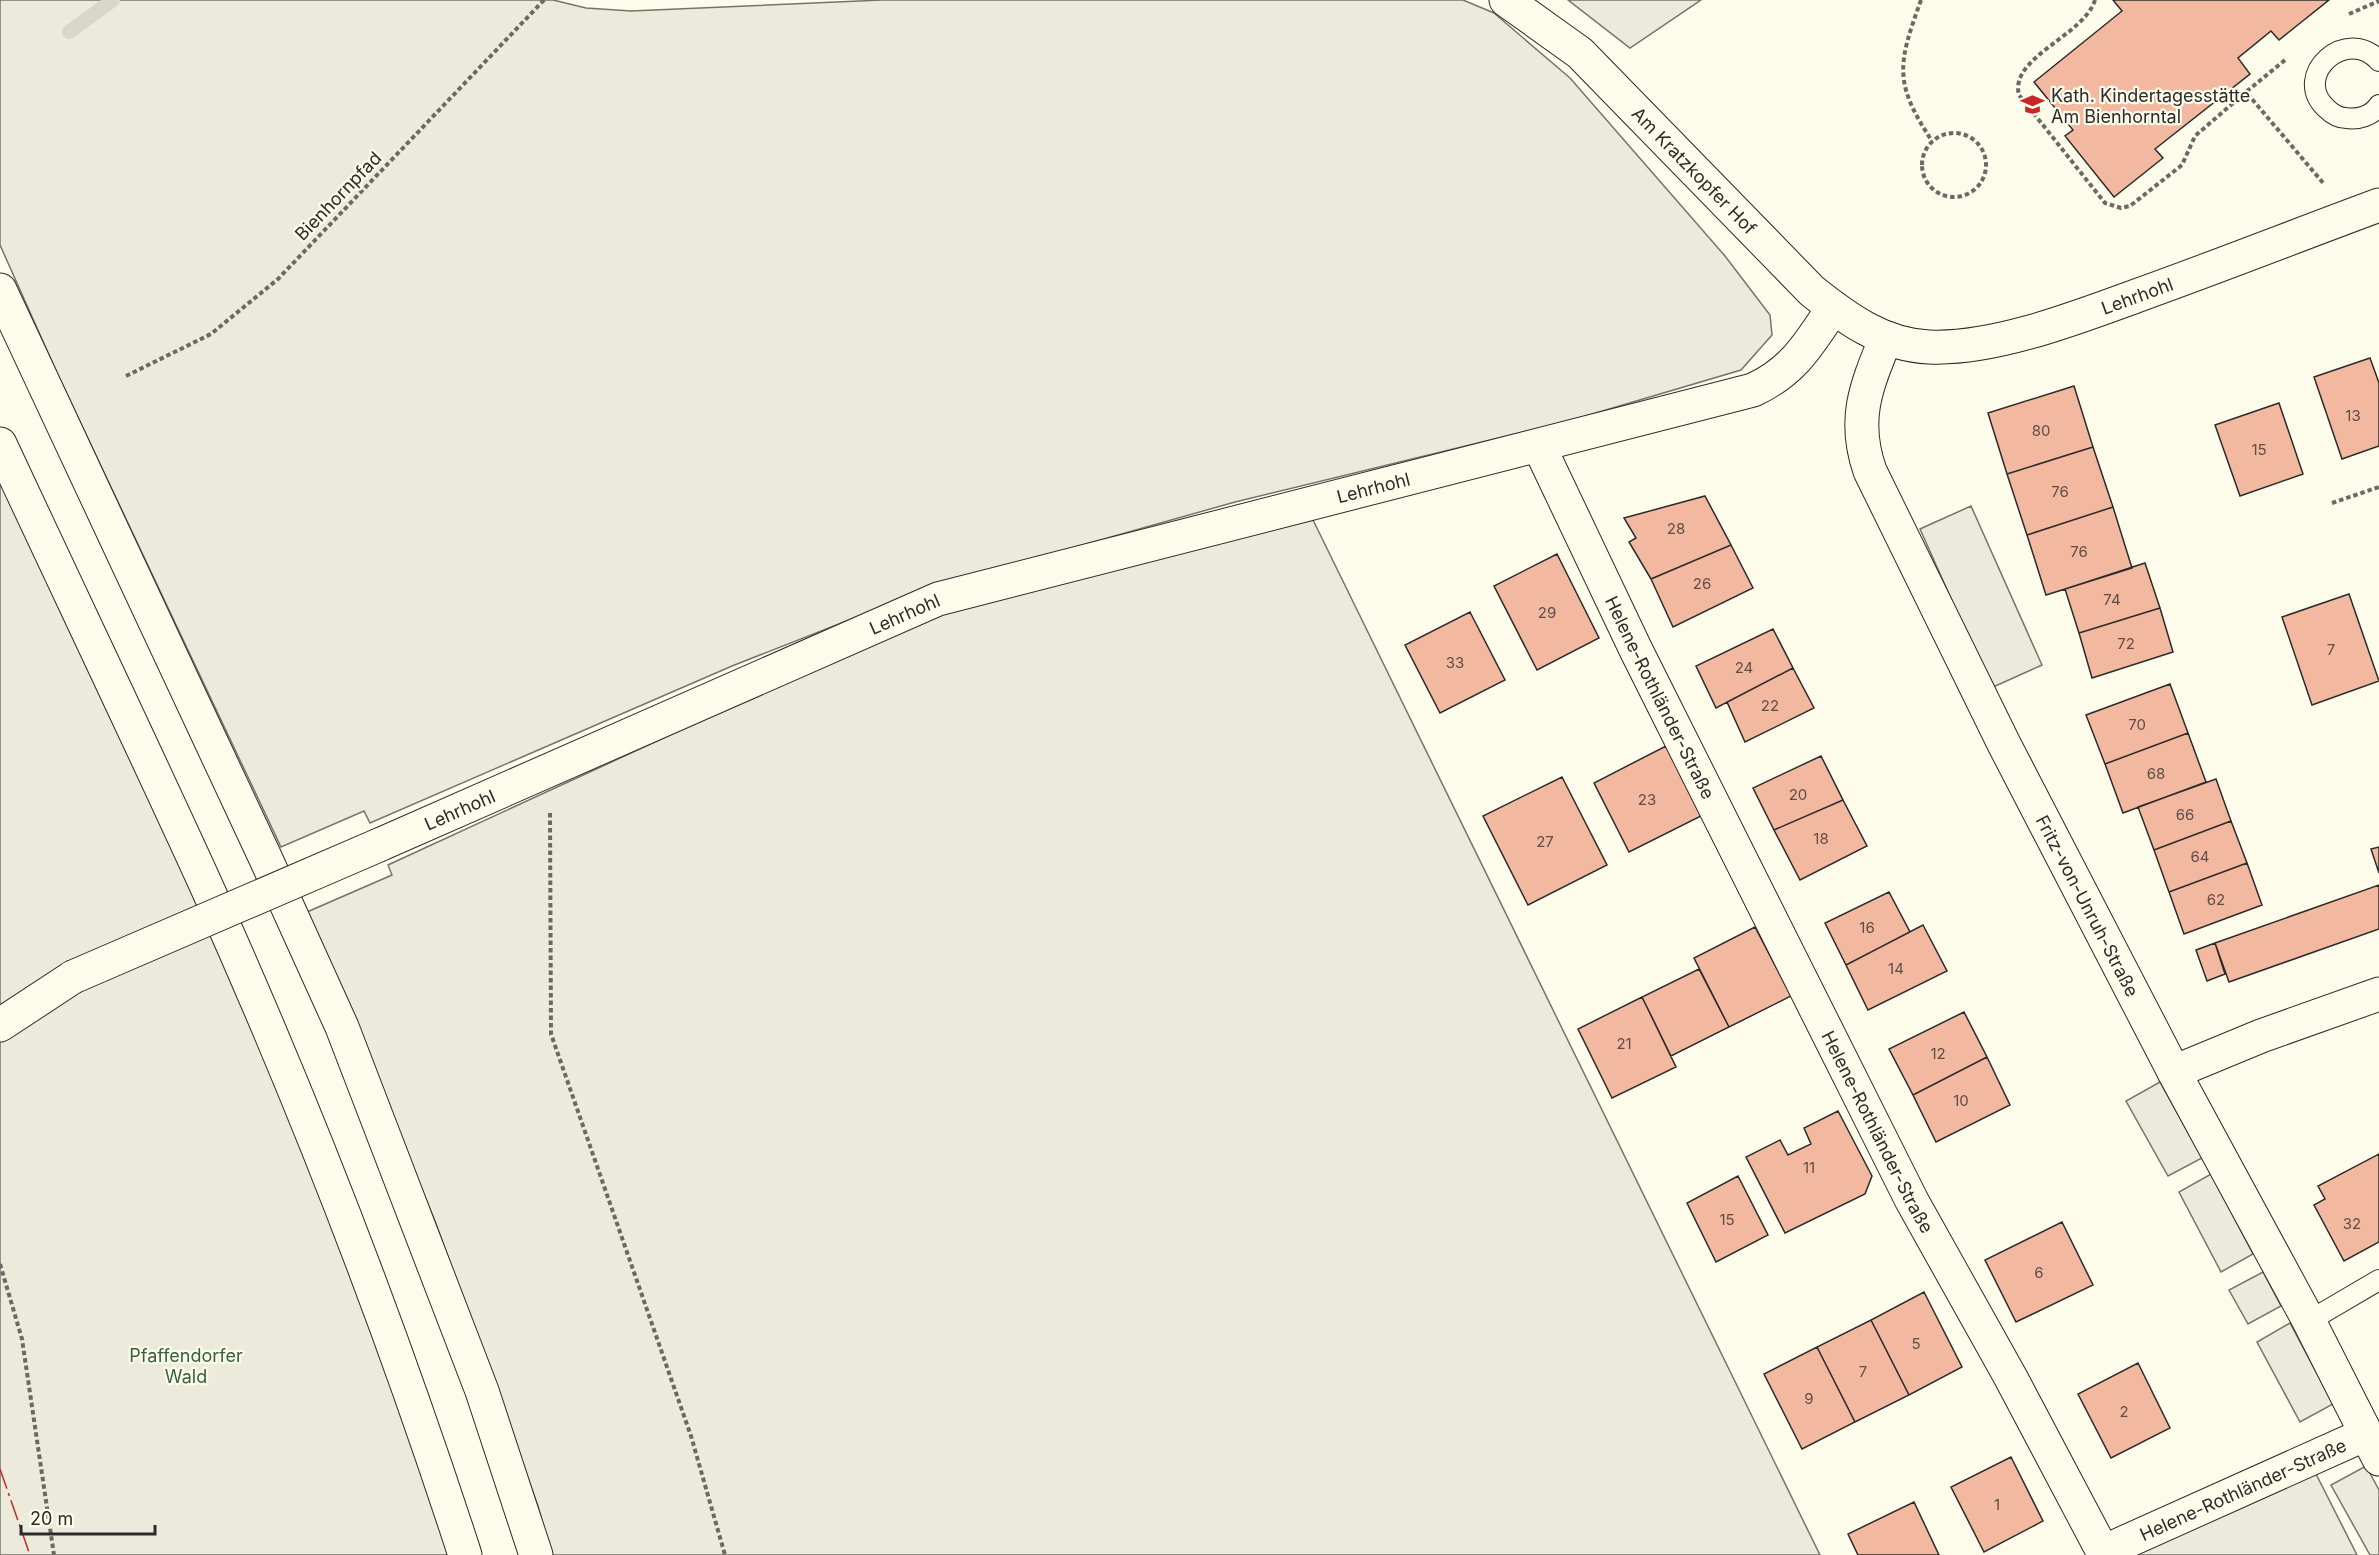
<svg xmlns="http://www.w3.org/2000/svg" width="2379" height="1555" font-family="Inter,sans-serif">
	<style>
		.green { fill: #ecebdb; stroke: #74746e; stroke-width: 1.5 }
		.parking { fill: #eceadb; stroke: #74746e; stroke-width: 1.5 }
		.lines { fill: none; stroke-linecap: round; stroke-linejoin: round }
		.stream { stroke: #d8d7c9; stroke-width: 14 }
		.building { fill: #f2b8a0; stroke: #2b2b2b; stroke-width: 1.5 }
		.service-casing { stroke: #2b2b2b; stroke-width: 22 }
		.minor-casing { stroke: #2b2b2b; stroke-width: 35 }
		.trunk-casing { stroke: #2b2b2b; stroke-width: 35 }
		.path { stroke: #6a6964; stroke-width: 4; stroke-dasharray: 4.5 3; stroke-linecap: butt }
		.service { stroke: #fdfbea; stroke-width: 20 }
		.minor { stroke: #fdfbea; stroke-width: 33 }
		.trunk { stroke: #fdfbea; stroke-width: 33 }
		.minor-bridge-casing { stroke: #2b2b2b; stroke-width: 35; stroke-linecap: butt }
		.minor-bridge { stroke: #fdfbea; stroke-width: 33 }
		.power { stroke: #c62828; stroke-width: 1.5; stroke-dasharray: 21 4.5 3 4.5; stroke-linecap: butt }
		.labels { text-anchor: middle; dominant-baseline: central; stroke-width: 4.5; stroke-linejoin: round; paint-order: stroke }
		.number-label { font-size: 15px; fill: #5d4e48 }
		.poi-label { font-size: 18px; fill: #2b2b2b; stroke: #fdfbea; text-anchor: start }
		.street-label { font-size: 18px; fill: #2b2b2b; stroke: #fdfbea }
		.park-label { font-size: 18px; fill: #34623c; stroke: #fdfbea }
	</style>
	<rect width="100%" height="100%" fill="#fdfbea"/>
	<path class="green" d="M0,0H553L586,8L631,11L882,0H1463L1494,13L1570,78L1725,256L1770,315L1772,335L1741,370L1572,420L1235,502L930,588L732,666L370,823L364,811L281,847L58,375L0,245Z
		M1568,0H1701L1630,48Z
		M0,471C64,608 131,745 192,883C289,1103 374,1329 454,1555H0Z
		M1313,520L1820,1555H551L538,1506L435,1221L307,912L392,875L388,865L937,612Z
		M2314,1470L2357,1555H2119Z"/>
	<path class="parking" d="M1971,506L2042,665L1991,688L1920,529Z
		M2160,1082L2202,1158L2168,1176L2126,1101Z
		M2211,1174L2253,1254L2221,1272L2179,1192Z
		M2263,1272L2281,1306L2248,1324L2229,1290Z
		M2290,1323L2333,1404L2300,1422L2257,1342Z
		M2366,1466L2379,1490V1555H2370L2331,1485Z"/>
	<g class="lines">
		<path class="stream" d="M69,32L113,0"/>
	</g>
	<path class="building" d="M2113,0H2329L2279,40L2271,31L2238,58L2250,74L2155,149L2163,158L2114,197L2065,136L2073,130L2034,82L2122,11Z
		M2370,358L2379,383V446L2342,459L2314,377Z
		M2074,386L2093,447L2007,474L1988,413Z
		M2279,403L2303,474L2240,496L2215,425Z
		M2093,447L2113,507L2027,535L2007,474Z
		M1705,496L1731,545L1651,579L1629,542L1636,538L1624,518Z
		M2113,507L2132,568L2046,595L2027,535Z
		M1731,545L1753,588L1673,627L1651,579Z
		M1557,554L1599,638L1537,670L1494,586Z
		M2145,563L2160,608L2079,633L2065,589Z
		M2349,594L2379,681L2312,705L2282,617Z
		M2160,608L2173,652L2092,678L2079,633Z
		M1470,612L1505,680L1440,713L1405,645Z
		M1773,629L1793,668L1716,708L1696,666Z
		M1793,668L1814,708L1745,742L1727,702Z
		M2170,684L2188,733L2105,764L2086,715Z
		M2188,733L2206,782L2123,813L2105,764Z
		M1666,746L1701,816L1629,852L1594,783Z
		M1821,756L1843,800L1774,830L1753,788Z
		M1562,777L1607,865L1528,905L1483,816Z
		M2216,779L2231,821L2154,850L2138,807Z
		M1843,800L1867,846L1800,880L1774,830Z
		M2231,821L2247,863L2169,892L2154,850Z
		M2379,847V873L2371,849Z
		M2247,863L2262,905L2184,934L2169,892Z
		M2379,885V929L2229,982L2215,943Z
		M1889,892L1910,932L1846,965L1825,923Z
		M1923,925L1947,971L1868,1010L1846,965Z
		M1755,927L1791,996L1729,1027L1694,958Z
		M2215,943L2225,974L2207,981L2196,950Z
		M1699,969L1729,1027L1671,1056L1642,997Z
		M1642,997L1676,1067L1612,1098L1578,1029Z
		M1964,1012L1987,1057L1913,1095L1889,1049Z
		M1987,1057L2010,1105L1936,1142L1913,1095Z
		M1838,1111L1872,1176L1865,1194L1785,1233L1746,1157L1780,1140L1788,1155L1811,1144L1804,1128Z
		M2379,1154V1242L2344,1261L2314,1205L2325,1199L2318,1186Z
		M1738,1176L1768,1235L1716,1262L1687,1203Z
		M2062,1222L2093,1285L2016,1322L1985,1260Z
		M1924,1292L1962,1367L1909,1395L1871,1320Z
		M1871,1320L1909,1395L1855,1422L1817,1347Z
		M1817,1347L1855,1422L1802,1449L1764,1374Z
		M2138,1363L2170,1428L2111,1458L2078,1394Z
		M2011,1457L2043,1521L1984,1552L1951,1487Z
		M1914,1502L1939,1555H1858L1848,1534Z"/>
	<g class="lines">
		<defs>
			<path id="service" d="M2379,61C2347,25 2291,75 2326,108C2332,114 2339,118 2346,118C2358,120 2372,116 2379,105
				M2309,1321L2379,1280"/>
			<g id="minor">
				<path id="s1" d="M1506,0L1580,53L1812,291C1847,319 1883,345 1929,347C1993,350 2076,318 2136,296C2217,267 2298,235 2379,205"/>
				<path id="s2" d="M1886,338C1866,387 1852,419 1870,471L2004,744L2174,1072L2309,1321L2379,1459"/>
				<path id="s3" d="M1539,446L1636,650L1912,1201L2011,1378L2103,1552L2366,1434"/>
				<path id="s4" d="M379,845L938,599L1753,390C1794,371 1809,344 1833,308"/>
				<path d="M0,1025L73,977"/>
				<path d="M2174,1072L2261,1036L2379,994"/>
			</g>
			<path id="trunk" d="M0,290L265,857L342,1027L482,1391L536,1555
				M0,444C68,590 138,736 205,883C304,1102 391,1327 465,1555"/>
		</defs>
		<use href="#service" class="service-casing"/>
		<use href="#minor" class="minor-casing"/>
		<use href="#trunk" class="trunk-casing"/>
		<path class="path" d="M1921,0C1898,64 1893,82 1932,141
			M2095,0C2084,36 2009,57 2019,95L2105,203L2121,208L2130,206L2182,165L2195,136L2246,92
			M2349,14L2379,1
			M2285,60L2246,92L2324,184
			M1922 165a32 32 0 1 1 64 0a32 32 0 1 1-64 0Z
			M126,376L211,334L278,279L544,0
			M2332,503L2379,487
			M550,813L551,1034L691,1436L725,1555
			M0,1264L22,1339L54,1555"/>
		<use href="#service" class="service"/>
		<use href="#minor" class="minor"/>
		<use href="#trunk" class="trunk"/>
		<defs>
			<path id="minor-bridge" d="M73,977L379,845"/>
		</defs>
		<use href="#minor-bridge" class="minor-bridge-casing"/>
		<use href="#minor-bridge" class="minor-bridge"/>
		<path class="power" d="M0,1469L30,1555"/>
	</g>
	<defs>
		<symbol id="school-bare" viewBox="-9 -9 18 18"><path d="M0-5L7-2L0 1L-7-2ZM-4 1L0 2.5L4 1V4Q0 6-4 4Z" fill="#c62828" stroke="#fdfbea" stroke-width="2.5" paint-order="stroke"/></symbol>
	</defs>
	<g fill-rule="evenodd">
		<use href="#school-bare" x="2016" y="88" width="33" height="33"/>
	</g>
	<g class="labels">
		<g class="number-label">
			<text x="2353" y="415">13</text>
			<text x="2041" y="430">80</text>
			<text x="2259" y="449">15</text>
			<text x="2060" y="491">76</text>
			<text x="1676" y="528">28</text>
			<text x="2079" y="551">76</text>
			<text x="1702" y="583">26</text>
			<text x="2112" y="599">74</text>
			<text x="1547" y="612">29</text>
			<text x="2126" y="643">72</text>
			<text x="2331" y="649">7</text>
			<text x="1455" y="662">33</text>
			<text x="1744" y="667">24</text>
			<text x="1770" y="705">22</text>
			<text x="2137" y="724">70</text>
			<text x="2156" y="773">68</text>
			<text x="1798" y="794">20</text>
			<text x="1647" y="799">23</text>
			<text x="2185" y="814">66</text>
			<text x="1821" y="838">18</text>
			<text x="1545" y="841">27</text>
			<text x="2200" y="856">64</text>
			<text x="2216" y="899">62</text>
			<text x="1867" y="927">16</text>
			<text x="1896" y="968">14</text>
			<text x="1624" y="1043">21</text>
			<text x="1938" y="1053">12</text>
			<text x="1961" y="1100">10</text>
			<text x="1809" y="1167">11</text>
			<text x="1727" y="1219">15</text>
			<text x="2352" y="1223">32</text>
			<text x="2039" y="1272">6</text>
			<text x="1916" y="1343">5</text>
			<text x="1863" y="1371">7</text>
			<text x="1809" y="1398">9</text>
			<text x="2124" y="1411">2</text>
			<text x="1997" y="1504">1</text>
		</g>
		<g class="poi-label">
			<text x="2051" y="95">Kath. Kindertagesstätte<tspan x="2051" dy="21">Am Bienhorntal</tspan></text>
		</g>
		<g class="street-label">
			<text stroke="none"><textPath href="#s1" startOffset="255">Am Kratzkopfer Hof</textPath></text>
			<text transform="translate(338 196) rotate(-46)">Bienhornpfad</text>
			<text stroke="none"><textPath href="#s1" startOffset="771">Lehrhohl</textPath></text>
			<text stroke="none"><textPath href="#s4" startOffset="1060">Lehrhohl</textPath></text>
			<text stroke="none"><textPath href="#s4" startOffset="574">Lehrhohl</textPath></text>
			<text stroke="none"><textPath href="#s3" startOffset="279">Helene-Rothländer-Straße</textPath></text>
			<text stroke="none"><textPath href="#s4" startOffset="88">Lehrhohl</textPath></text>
			<text stroke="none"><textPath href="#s2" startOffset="624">Fritz-von-Unruh-Straße</textPath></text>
			<text stroke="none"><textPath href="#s3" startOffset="765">Helene-Rothländer-Straße</textPath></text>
			<text stroke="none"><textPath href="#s3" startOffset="1395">Helene-Rothländer-Straße</textPath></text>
		</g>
		<g class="park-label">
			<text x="186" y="1355">Pfaffendorfer<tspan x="186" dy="21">Wald</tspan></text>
		</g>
	</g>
	<path d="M21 1525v9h134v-9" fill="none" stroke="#2b2b2b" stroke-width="3"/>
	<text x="30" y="1525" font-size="18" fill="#2b2b2b" stroke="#fdfbea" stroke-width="4.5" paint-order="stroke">20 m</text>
</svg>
